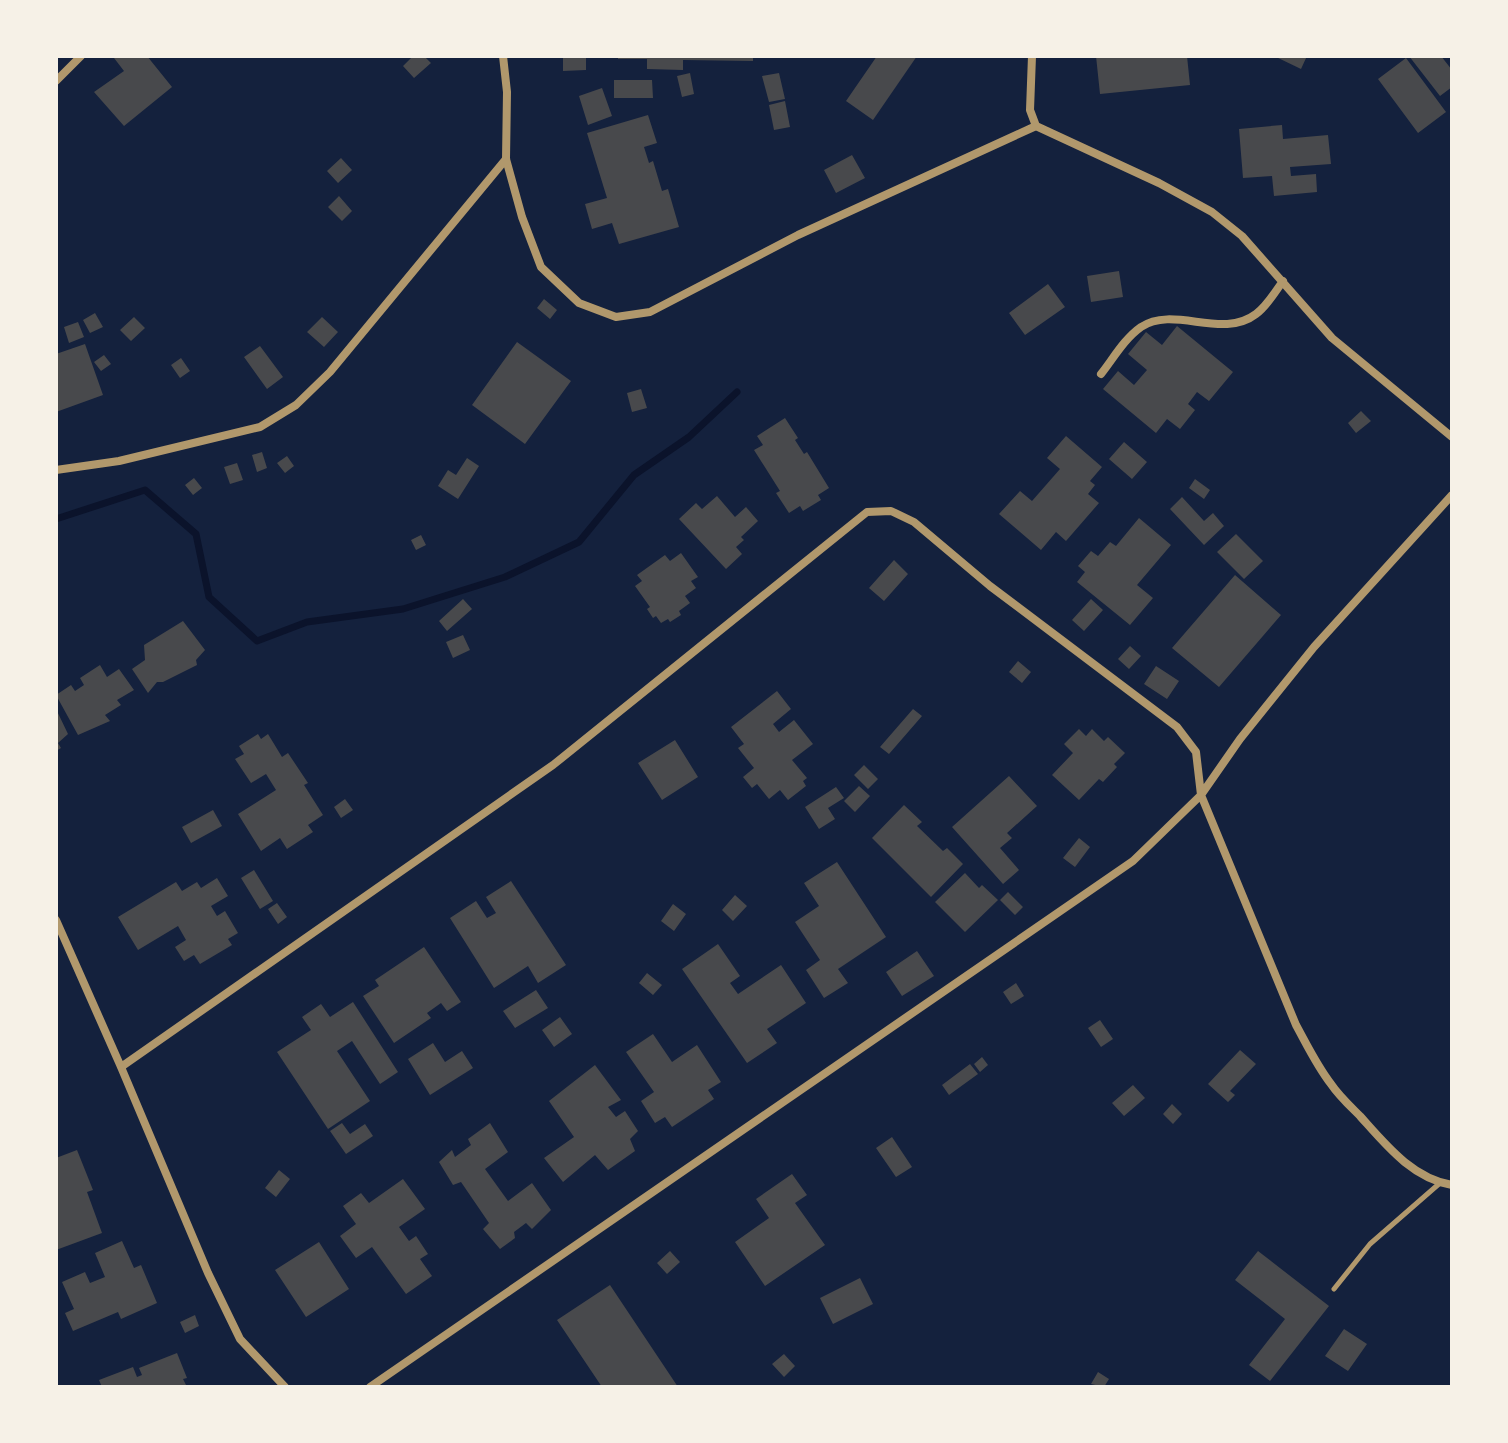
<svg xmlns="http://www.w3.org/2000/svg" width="1508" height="1443" font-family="Literata,serif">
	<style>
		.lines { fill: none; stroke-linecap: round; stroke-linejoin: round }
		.stream { stroke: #0b132b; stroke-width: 7 }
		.building { fill: #48494c }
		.service { stroke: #b1986c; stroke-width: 5 }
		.minor { stroke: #b1986c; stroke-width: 8 }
	</style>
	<rect width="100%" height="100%" fill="#14213d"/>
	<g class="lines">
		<path class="stream" d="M56,519L145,490L196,534L209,597L257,641L307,622L403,609L505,577L579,542L634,475L689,437L737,392"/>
	</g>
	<path class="building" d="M117,56H147L172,87L124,126L94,92L124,71L114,58Z
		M413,56H424L431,63L414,78L403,66Z
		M563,56H586V70L563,71Z
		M618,56H753V61L683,60V70L647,69V59H618Z
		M877,56H917L873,120L846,101Z
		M1096,56H1187L1190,85L1100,94Z
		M1274,56H1307L1301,69Z
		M1409,56H1441L1452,70V87L1440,96Z
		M1406,58L1446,112L1418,133L1378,79Z
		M690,73L694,94L682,97L677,76Z
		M779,73L785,99L769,102L762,76Z
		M614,80H652L653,98H614Z
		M602,88L612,116L588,125L579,96Z
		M785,101L790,127L774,130L769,105Z
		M648,115L657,143L644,147L649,163L653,161L662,191L668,189L679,227L619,244L612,223L592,229L585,204L607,198L587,133Z
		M1282,125L1283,139L1328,135L1331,164L1290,167L1291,176L1316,174L1317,192L1274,196L1272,176L1243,178L1239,129Z
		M852,155L865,178L836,193L824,170Z
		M341,158L352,170L338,183L327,171Z
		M339,196L352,211L342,221L328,207Z
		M1119,271L1123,297L1091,302L1087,276Z
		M1048,284L1065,307L1025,335L1009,313Z
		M544,299L557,310L550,319L537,308Z
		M95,313L103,327L90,333L83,320Z
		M134,317L145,328L131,341L120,330Z
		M322,317L338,332L324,347L307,332Z
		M78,322L84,337L69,343L64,327Z
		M1177,326L1233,372L1209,401L1197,392L1188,404L1195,410L1180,429L1167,419L1156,433L1103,389L1118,371L1134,385L1147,370L1128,354L1146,332L1162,345Z
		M517,342L571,381L525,444L472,405Z
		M85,344L103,395L56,412V354Z
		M260,346L283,377L267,389L244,357Z
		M104,355L111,364L101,371L94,362Z
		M181,358L190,371L180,378L171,365Z
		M641,389L647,408L632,412L627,393Z
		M1361,411L1371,421L1356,433L1348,423Z
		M785,418L798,438L795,440L804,454L807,452L829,488L818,495L821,500L803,511L800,506L789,513L776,493L780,491L754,450L763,445L757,436Z
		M1066,436L1102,467L1090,481L1095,485L1088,494L1099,503L1066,541L1056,532L1041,550L999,514L1020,491L1032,501L1060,469L1047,458Z
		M1124,442L1147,462L1132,479L1109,459Z
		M262,452L267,468L257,472L252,455Z
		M287,456L294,466L285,473L277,463Z
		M467,458L479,466L458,499L438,486L448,470L456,475Z
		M237,463L243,480L230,484L224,467Z
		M194,478L202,488L193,495L185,485Z
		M1195,479L1210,490L1204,499L1189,488Z
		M717,496L735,517L746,507L758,521L741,537L744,540L736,547L742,554L726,569L679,519L696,503L702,509Z
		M1182,497L1204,521L1213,513L1224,526L1204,545L1170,509Z
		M1139,518L1171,545L1137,585L1153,598L1130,625L1077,582L1085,572L1078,566L1091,551L1098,556L1110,542L1116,546Z
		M1236,534L1263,561L1244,579L1217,552Z
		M421,535L426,545L416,550L411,540Z
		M681,553L698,577L691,581L696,588L685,596L690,603L679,611L681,615L670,622L668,619L661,623L656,616L653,618L647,609L650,607L635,586L642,581L637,575L665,555L670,561Z
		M894,560L908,574L884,601L869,588Z
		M1235,575L1281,615L1219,687L1172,648Z
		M463,599L472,609L447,631L439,621Z
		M1091,599L1103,610L1084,631L1072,620Z
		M183,621L205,650L196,660L197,665L163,682H157L148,693L132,669L145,660L144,645Z
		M463,635L470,650L453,658L446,642Z
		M1130,646L1141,656L1129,669L1118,659Z
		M1018,661L1031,672L1022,683L1009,672Z
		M100,665L107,677L119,669L134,690L117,700L121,705L105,715L110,721L78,735L56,695L71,685L75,691L84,685L80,678Z
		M1156,666L1179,681L1167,699L1144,684Z
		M777,691L791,709L773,724L779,732L794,720L813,744L792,760L807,778L803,781L806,786L788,800L780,790L769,799L757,784L752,788L743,777L754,768L738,748L744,744L731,727Z
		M56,709L68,734L58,743L61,748L56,751Z
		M913,709L922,716L889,754L880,747Z
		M1079,729L1086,736L1092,729L1104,741L1108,737L1125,753L1114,764L1117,767L1103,782L1099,779L1079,800L1052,775L1073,753L1064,744Z
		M258,734L261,739L268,734L282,757L288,753L308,783L304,785L323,815L308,825L313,832L287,849L280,838L261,851L238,814L276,790L266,774L251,783L235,759L244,754L239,746Z
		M675,740L698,777L662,800L638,763Z
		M864,765L878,779L868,789L854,775Z
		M1009,776L1037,806L1007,833L1012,838L1000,848L1019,870L1003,884L952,827Z
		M859,786L870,796L855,812L844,801Z
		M836,787L844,798L828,808L835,819L819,829L805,807Z
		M345,799L353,810L341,818L334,807Z
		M904,805L922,822L917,826L943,851L947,848L963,864L931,897L872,838Z
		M213,810L222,826L191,843L182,827Z
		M1079,838L1090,847L1075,867L1063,858Z
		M837,862L886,937L838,969L848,983L824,998L806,970L820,960L795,922L819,906L804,883Z
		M254,870L273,901L260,909L241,878Z
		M965,873L979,888L982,885L998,900L965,932L935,902Z
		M217,878L228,896L211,906L217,916L225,911L238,933L228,939L232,945L200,964L194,955L184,961L175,947L186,940L178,926L138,950L118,917L176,882L182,891L197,882L201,888Z
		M511,881L566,965L538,983L528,966L494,988L450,918L476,901L487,918L496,913L486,897Z
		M1008,892L1023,907L1015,915L1000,900Z
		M735,895L747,906L733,921L722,910Z
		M277,903L287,917L278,924L268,909Z
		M673,904L686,914L674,931L661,921Z
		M718,944L740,976L730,983L738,994L781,965L806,1003L767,1029L777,1043L747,1063L682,969Z
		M424,947L461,1002L447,1011L441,1003L427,1013L431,1018L394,1043L363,996L379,986L375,980Z
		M917,951L934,976L902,996L886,972Z
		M647,973L662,985L653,995L639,983Z
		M1016,983L1024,996L1011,1004L1003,992Z
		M536,990L548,1008L515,1028L503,1011Z
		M353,1002L398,1072L380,1084L352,1041L337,1051L370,1101L328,1129L277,1052L311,1030L302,1017L321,1004L330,1017Z
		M560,1017L572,1034L554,1047L542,1030Z
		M1100,1020L1113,1039L1101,1047L1088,1028Z
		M653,1034L672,1062L697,1045L721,1082L708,1090L714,1099L672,1127L665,1117L655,1123L641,1101L654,1092L626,1052Z
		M433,1043L445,1062L462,1051L473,1068L430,1095L408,1059Z
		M1240,1050L1256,1064L1230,1091L1235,1095L1228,1102L1208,1084Z
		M982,1057L988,1065L980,1072L974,1064Z
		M970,1064L978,1074L949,1095L942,1085Z
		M595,1065L621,1100L608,1107L616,1117L625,1111L638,1131L630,1139L635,1151L608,1170L595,1155L563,1182L544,1158L574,1137L549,1101Z
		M1133,1085L1145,1098L1124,1116L1112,1103Z
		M1172,1104L1182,1114L1173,1124L1163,1114Z
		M342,1123L350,1134L365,1124L373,1136L346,1154L330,1131Z
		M490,1123L508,1152L485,1169L508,1201L532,1183L551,1210L532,1229L526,1223L514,1232L515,1238L500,1249L483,1229L489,1223L461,1182L453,1185L439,1162L452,1150L455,1157L471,1145L468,1139Z
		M892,1137L912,1167L896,1177L876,1148Z
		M77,1150L93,1190L87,1192L102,1233L56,1250V1158Z
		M279,1170L290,1179L276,1197L265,1188Z
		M792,1174L807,1195L795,1203L825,1245L765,1286L735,1242L769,1218L756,1199Z
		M403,1179L425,1209L399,1227L409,1241L416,1236L428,1254L420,1259L432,1276L406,1294L372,1247L356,1258L340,1236L356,1224L343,1206L361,1193L369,1203Z
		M122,1241L134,1268L141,1265L157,1303L121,1319L118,1312L73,1331L65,1313L74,1309L62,1282L85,1272L90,1283L105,1277L95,1253Z
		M319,1242L349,1289L306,1317L275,1270Z
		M670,1251L680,1262L667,1274L657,1263Z
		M1258,1251L1329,1306L1270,1381L1249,1365L1285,1319L1235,1280Z
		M860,1278L873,1304L833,1324L820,1298Z
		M610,1285L678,1387H602L557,1320Z
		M195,1315L199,1326L185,1333L180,1322Z
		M1344,1329L1367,1344L1348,1371L1325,1356Z
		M177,1353L187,1378L183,1379L187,1387H102L99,1380L133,1367L137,1377L142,1375L139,1368Z
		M784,1354L795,1366L784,1377L772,1364Z
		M1098,1372L1109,1379L1104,1387L1091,1384Z"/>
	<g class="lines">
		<path class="service" d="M1334,1289L1370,1244L1440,1183"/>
		<path class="minor" d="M503,56L507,92L506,159L522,217L541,267L579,303L616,317L650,312L798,235L1036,126
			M1032,56L1030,110L1036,126L1159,183L1212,212L1242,236L1332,338L1452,437
			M56,81L81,56
			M1101,374C1113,359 1124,339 1141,327C1174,305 1222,340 1256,314C1267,306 1275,292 1283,281
			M56,470L119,461L260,427L296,405L330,372L506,159
			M56,920L121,1067L208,1273L240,1339L285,1387
			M121,1067L553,765L867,512L891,511L914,522L990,586L1177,727L1196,752L1201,795L1296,1025C1307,1045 1317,1066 1331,1084C1339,1096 1350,1106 1360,1116C1386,1145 1412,1178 1452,1185
			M370,1387L1133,861L1201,795L1240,739L1314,647L1452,495"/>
	</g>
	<rect width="1508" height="1443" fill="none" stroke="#f6f1e7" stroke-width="116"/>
</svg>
